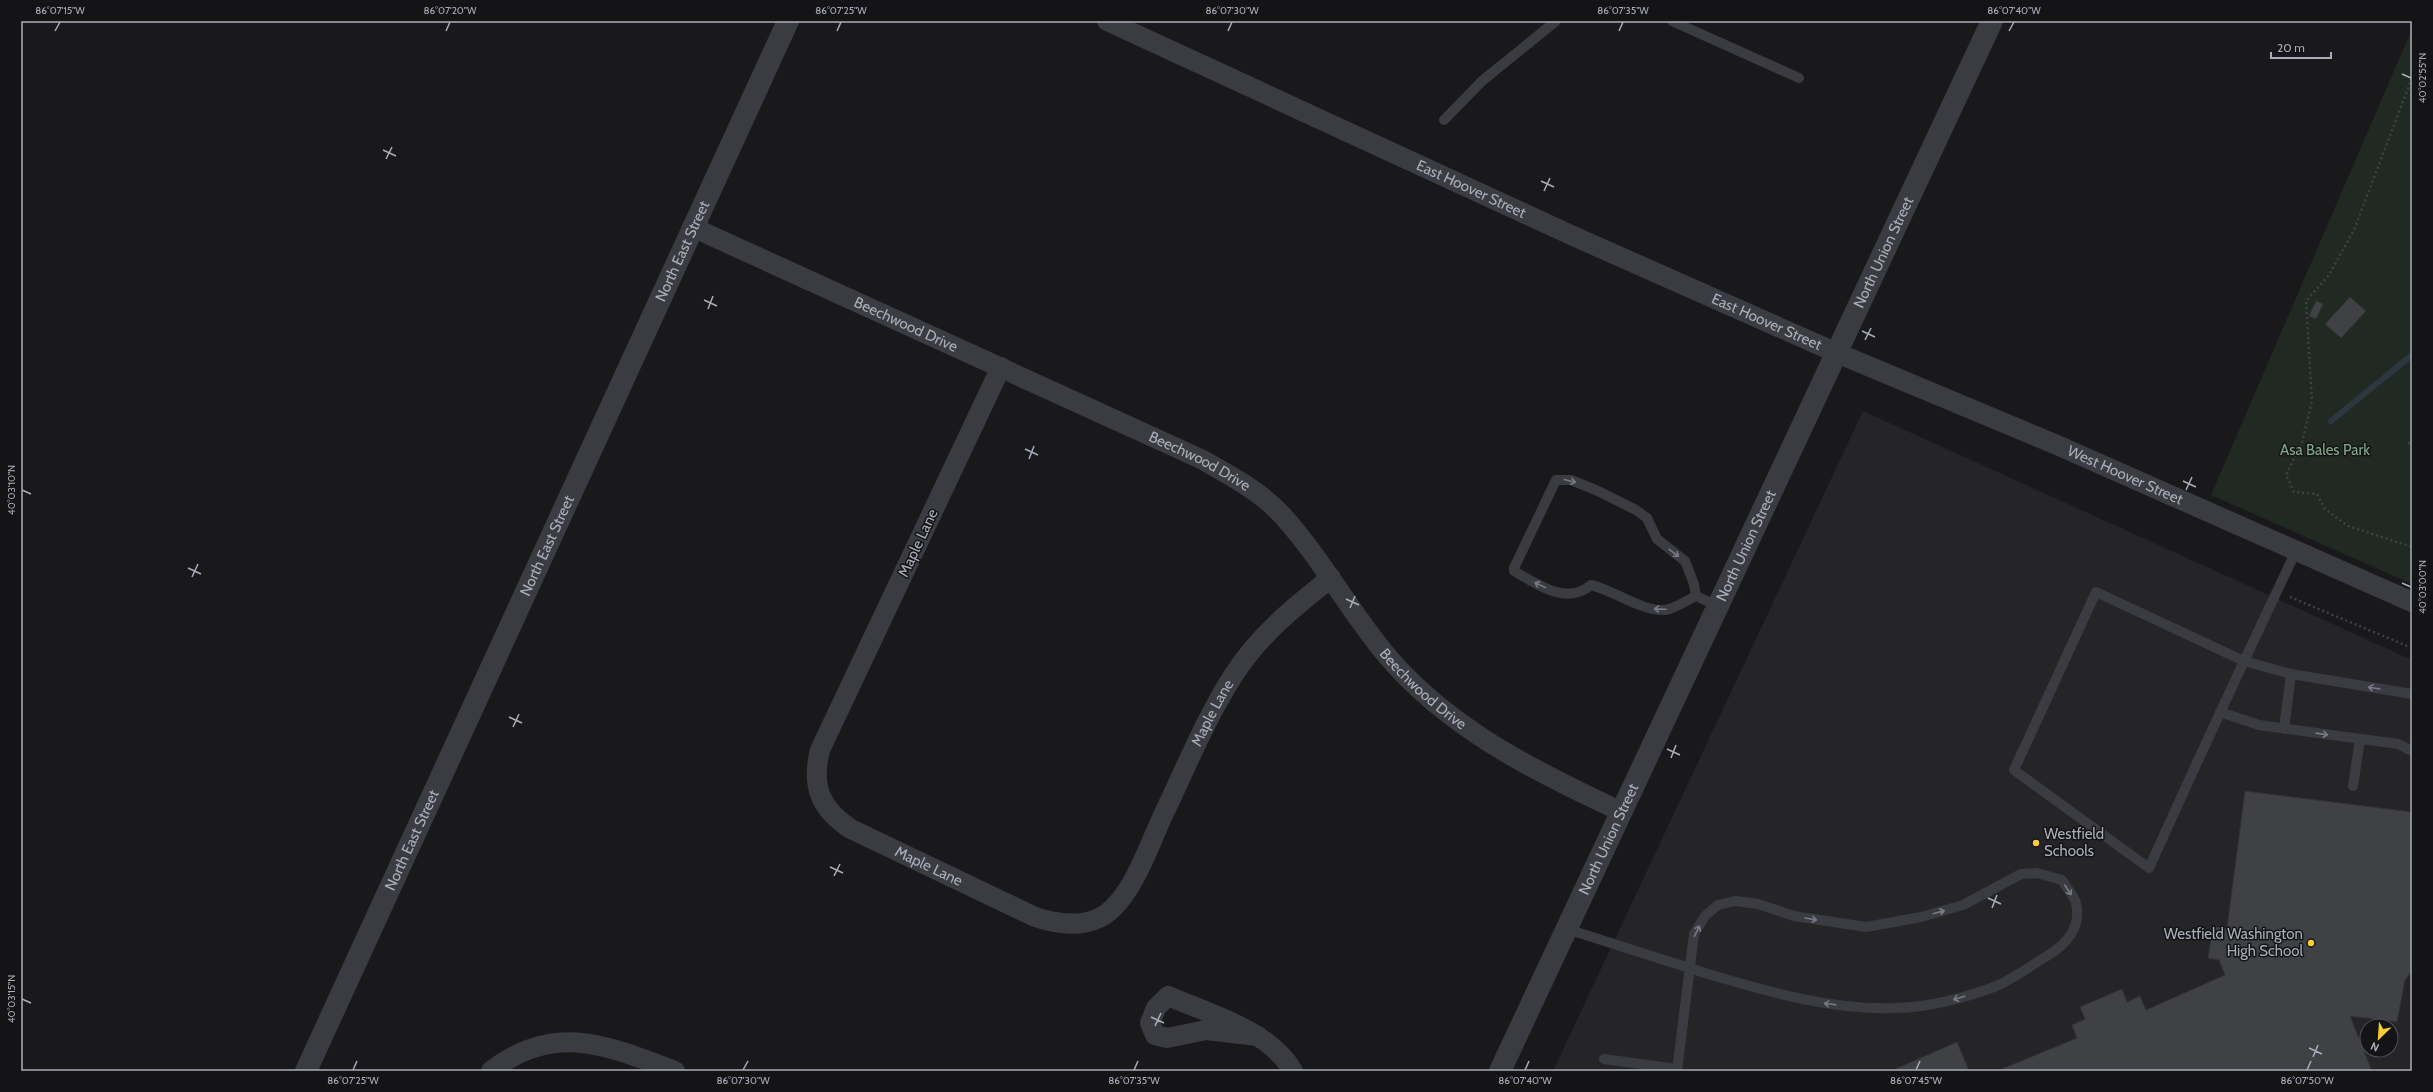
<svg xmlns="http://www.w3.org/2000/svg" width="2433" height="1092" font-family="Cabin,sans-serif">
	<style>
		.built { fill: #252528; fill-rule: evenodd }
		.green { fill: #202922 }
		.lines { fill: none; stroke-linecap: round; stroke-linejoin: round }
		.stream { stroke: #2e3640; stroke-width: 6 }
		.building { fill: #404145; stroke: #333237 }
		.path { stroke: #3f4147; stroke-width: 2.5; stroke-dasharray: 2 3; stroke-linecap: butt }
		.service { stroke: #3b3c42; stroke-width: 10 }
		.minor { stroke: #3b3c42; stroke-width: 20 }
		.tertiary { stroke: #3b3c42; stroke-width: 22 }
		.oneway { stroke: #787b85 }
		.ticks { fill: none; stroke: #aaaebb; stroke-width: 1.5 }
		.poi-dot { fill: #f9ce33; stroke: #141416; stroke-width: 1.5 }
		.labels { text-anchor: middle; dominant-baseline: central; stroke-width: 3; stroke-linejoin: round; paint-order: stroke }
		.street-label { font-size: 15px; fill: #aaaebb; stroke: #141416 }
		.park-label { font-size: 15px; fill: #81a788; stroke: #141416 }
		.poi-label { font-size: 15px; fill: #aaaebb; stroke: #141416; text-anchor: start }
		.neatline { fill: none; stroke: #aaaebb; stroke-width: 1.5 }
		.ticks-label { font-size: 10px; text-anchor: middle; fill: #aaaebb }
	</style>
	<rect width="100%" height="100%" fill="#19191b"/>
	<path class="built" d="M1863,411L2412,660V1071H1553ZM2367,1026H2391V1050H2367Z"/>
	<path class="green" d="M2412,29V584L2211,495Z"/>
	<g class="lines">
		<path class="stream" d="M2331,421L2412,355"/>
	</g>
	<path class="building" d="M2350,297L2366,311L2341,338L2325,324Z
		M2316,301L2323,304L2316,319L2309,316Z
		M2245,791L2412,812V971L2405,980L2397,1022L2350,1016L2372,1071H1997L2077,1038L2072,1025L2085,1019L2080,1007L2122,989L2127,1002L2140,996L2146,1010L2225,975L2219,960L2208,958L2213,927L2227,928Z
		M1957,1042L1969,1071H1891Z"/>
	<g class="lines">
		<path class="path" d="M2412,78L2354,230L2329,275L2306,301L2312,401L2302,442L2286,475L2294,492L2317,494L2325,509L2348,526L2412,547
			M2408,444L2412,441
			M2290,597L2412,648"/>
		<path class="service" d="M1672,21L1799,78
			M1444,120L1482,81L1556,21
			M1696,596L1694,584L1685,561L1657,539L1647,518L1636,510L1598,491L1571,480H1556L1514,568V571C1537,584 1566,606 1591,585C1613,590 1643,612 1665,610C1674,609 1687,600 1696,596L1718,606
			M2291,674L2244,661L2096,592L2014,770L2149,868C2197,762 2246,656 2296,551
			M2220,712L2259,725L2398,744L2412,751
			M2284,729L2291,674L2412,694
			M2353,786L2360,739
			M1567,929C1614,944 1661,959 1708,974C1769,992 1833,1011 1897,1008C1930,1007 1964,998 1994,987C2012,980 2030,966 2047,956C2066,945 2082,927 2076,903C2074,896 2066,887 2062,880L2037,873L2021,874L1963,905L1921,917L1866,927L1794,916L1758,904L1735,901L1718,905L1705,916L1694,934L1677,1071
			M1604,1059L1677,1069"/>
		<g class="minor">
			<path id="s1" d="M1107,21L1571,235L1837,353L2057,445L2412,602"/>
			<path id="s2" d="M692,227L1201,459C1229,475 1260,491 1282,515C1320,557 1348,608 1383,651C1445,727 1534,771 1622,812"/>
			<path id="s3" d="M1001,367L820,750C811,786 820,809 851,829L1035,917C1060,925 1091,929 1112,909C1136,887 1151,840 1165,811C1187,765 1206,718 1233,676C1258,636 1295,606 1331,578"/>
			<path d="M1258,1036L1206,1030L1167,1038L1155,1035L1150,1023L1156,1008L1168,996C1210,1014 1269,1030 1293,1071"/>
			<path d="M491,1071C555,1021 608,1046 675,1071"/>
		</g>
		<g class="tertiary">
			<path id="s4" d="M306,1071L788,21"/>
			<path id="s5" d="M1500,1071L1992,21"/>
		</g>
	</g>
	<defs><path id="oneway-shaft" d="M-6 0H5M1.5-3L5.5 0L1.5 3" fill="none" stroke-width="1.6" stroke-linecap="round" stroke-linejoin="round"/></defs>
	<g class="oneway">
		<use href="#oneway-shaft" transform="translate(1570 481) rotate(14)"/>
		<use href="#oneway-shaft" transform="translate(1674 553) rotate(37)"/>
		<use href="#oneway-shaft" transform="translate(1540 585) rotate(-154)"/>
		<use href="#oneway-shaft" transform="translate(1660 609) rotate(-178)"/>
		<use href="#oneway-shaft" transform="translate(2374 688) rotate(-171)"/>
		<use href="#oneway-shaft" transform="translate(2322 734) rotate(8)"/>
		<use href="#oneway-shaft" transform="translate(2068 890) rotate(57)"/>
		<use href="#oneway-shaft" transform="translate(1939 912) rotate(-16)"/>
		<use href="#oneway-shaft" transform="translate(1811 919) rotate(10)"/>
		<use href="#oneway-shaft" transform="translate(1697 931) rotate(-63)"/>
		<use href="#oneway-shaft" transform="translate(1959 998) rotate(163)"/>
		<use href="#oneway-shaft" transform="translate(1830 1004) rotate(-173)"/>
	</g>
	<path class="ticks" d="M55,31L60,22M446,31L450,22M837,31L841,22M1228,31L1232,22M1619,31L1623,22M2009,31L2014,22M2402,74L2411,78M383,150L396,156M386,159L392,147M1541,181L1554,187M1544,191L1550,178M704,300L717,306M708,309L713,296M1862,331L1875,337M1865,340L1871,328M1025,449L1038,455M1029,459L1034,446M2183,481L2196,487M22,490L31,494M2186,490L2192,477M188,568L201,574M192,577L198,564M2402,583L2411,587M1346,599L1359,605M1350,608L1355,596M509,717L522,723M513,727L519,714M1667,749L1680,755M1671,758L1676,745M830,867L843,873M834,876L840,864M1988,898L2001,904M1992,908L1997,895M22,999L31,1003M1151,1017L1164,1023M1155,1026L1161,1013M2309,1048L2322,1054M2313,1057L2318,1045M353,1070L357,1061M743,1070L748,1061M1134,1070L1138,1061M1525,1070L1529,1061M1916,1070L1920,1061M2307,1070L2311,1061"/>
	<g class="poi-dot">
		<circle cx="2036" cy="843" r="4"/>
		<circle cx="2311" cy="943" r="4"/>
	</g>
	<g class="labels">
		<g class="street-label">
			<text stroke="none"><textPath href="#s1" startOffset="401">East Hoover Street</textPath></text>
			<text stroke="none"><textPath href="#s4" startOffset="902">North East Street</textPath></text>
			<text stroke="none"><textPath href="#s5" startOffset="904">North Union Street</textPath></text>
			<text stroke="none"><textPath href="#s1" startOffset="725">East Hoover Street</textPath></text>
			<text stroke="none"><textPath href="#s2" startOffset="235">Beechwood Drive</textPath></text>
			<text stroke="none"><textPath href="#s2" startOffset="559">Beechwood Drive</textPath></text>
			<text stroke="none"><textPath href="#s1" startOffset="1115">West Hoover Street</textPath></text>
			<text transform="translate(918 543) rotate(-65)">Maple Lane</text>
			<text stroke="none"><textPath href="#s4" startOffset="578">North East Street</textPath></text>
			<text stroke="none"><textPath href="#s5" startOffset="580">North Union Street</textPath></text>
			<text stroke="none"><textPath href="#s2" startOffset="883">Beechwood Drive</textPath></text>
			<text stroke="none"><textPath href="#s3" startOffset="1022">Maple Lane</textPath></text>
			<text stroke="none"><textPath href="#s5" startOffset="256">North Union Street</textPath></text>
			<text stroke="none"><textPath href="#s4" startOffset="254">North East Street</textPath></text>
			<text stroke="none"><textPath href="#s3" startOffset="602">Maple Lane</textPath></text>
		</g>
		<g class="park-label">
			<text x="2325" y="450">Asa Bales Park</text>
		</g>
		<g class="poi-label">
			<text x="2044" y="834">Westfield<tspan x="2044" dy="17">Schools</tspan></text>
			<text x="2303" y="934" text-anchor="end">Westfield Washington<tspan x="2303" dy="17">High School</tspan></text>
		</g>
	</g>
	<rect width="2433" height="1092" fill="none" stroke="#141416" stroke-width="44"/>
	<g transform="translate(2379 1038) rotate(205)"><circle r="19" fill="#141416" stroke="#505258"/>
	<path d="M0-3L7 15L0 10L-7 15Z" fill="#f9ce33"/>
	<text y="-6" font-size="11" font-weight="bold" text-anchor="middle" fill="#aaaebb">N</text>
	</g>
	<path d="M2271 52v6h60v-6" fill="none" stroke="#aaaebb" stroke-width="2"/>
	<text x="2277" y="52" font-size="12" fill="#aaaebb" stroke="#141416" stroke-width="3" paint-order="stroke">20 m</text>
	<rect x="22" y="22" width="2389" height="1048" class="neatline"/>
	<g class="ticks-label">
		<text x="60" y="14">86°07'15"W</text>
		<text x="450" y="14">86°07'20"W</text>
		<text x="841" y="14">86°07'25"W</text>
		<text x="1232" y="14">86°07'30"W</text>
		<text x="1623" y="14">86°07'35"W</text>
		<text x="2014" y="14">86°07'40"W</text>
		<text transform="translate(2422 78) rotate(-90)" y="4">40°02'55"N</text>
		<text transform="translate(11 490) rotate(-90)" y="4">40°03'10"N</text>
		<text transform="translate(2422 587) rotate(-90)" y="4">40°03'00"N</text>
		<text transform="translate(11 999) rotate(-90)" y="4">40°03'15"N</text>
		<text x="353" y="1084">86°07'25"W</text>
		<text x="743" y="1084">86°07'30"W</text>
		<text x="1134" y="1084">86°07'35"W</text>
		<text x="1525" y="1084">86°07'40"W</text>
		<text x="1916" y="1084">86°07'45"W</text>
		<text x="2307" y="1084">86°07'50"W</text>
	</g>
</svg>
